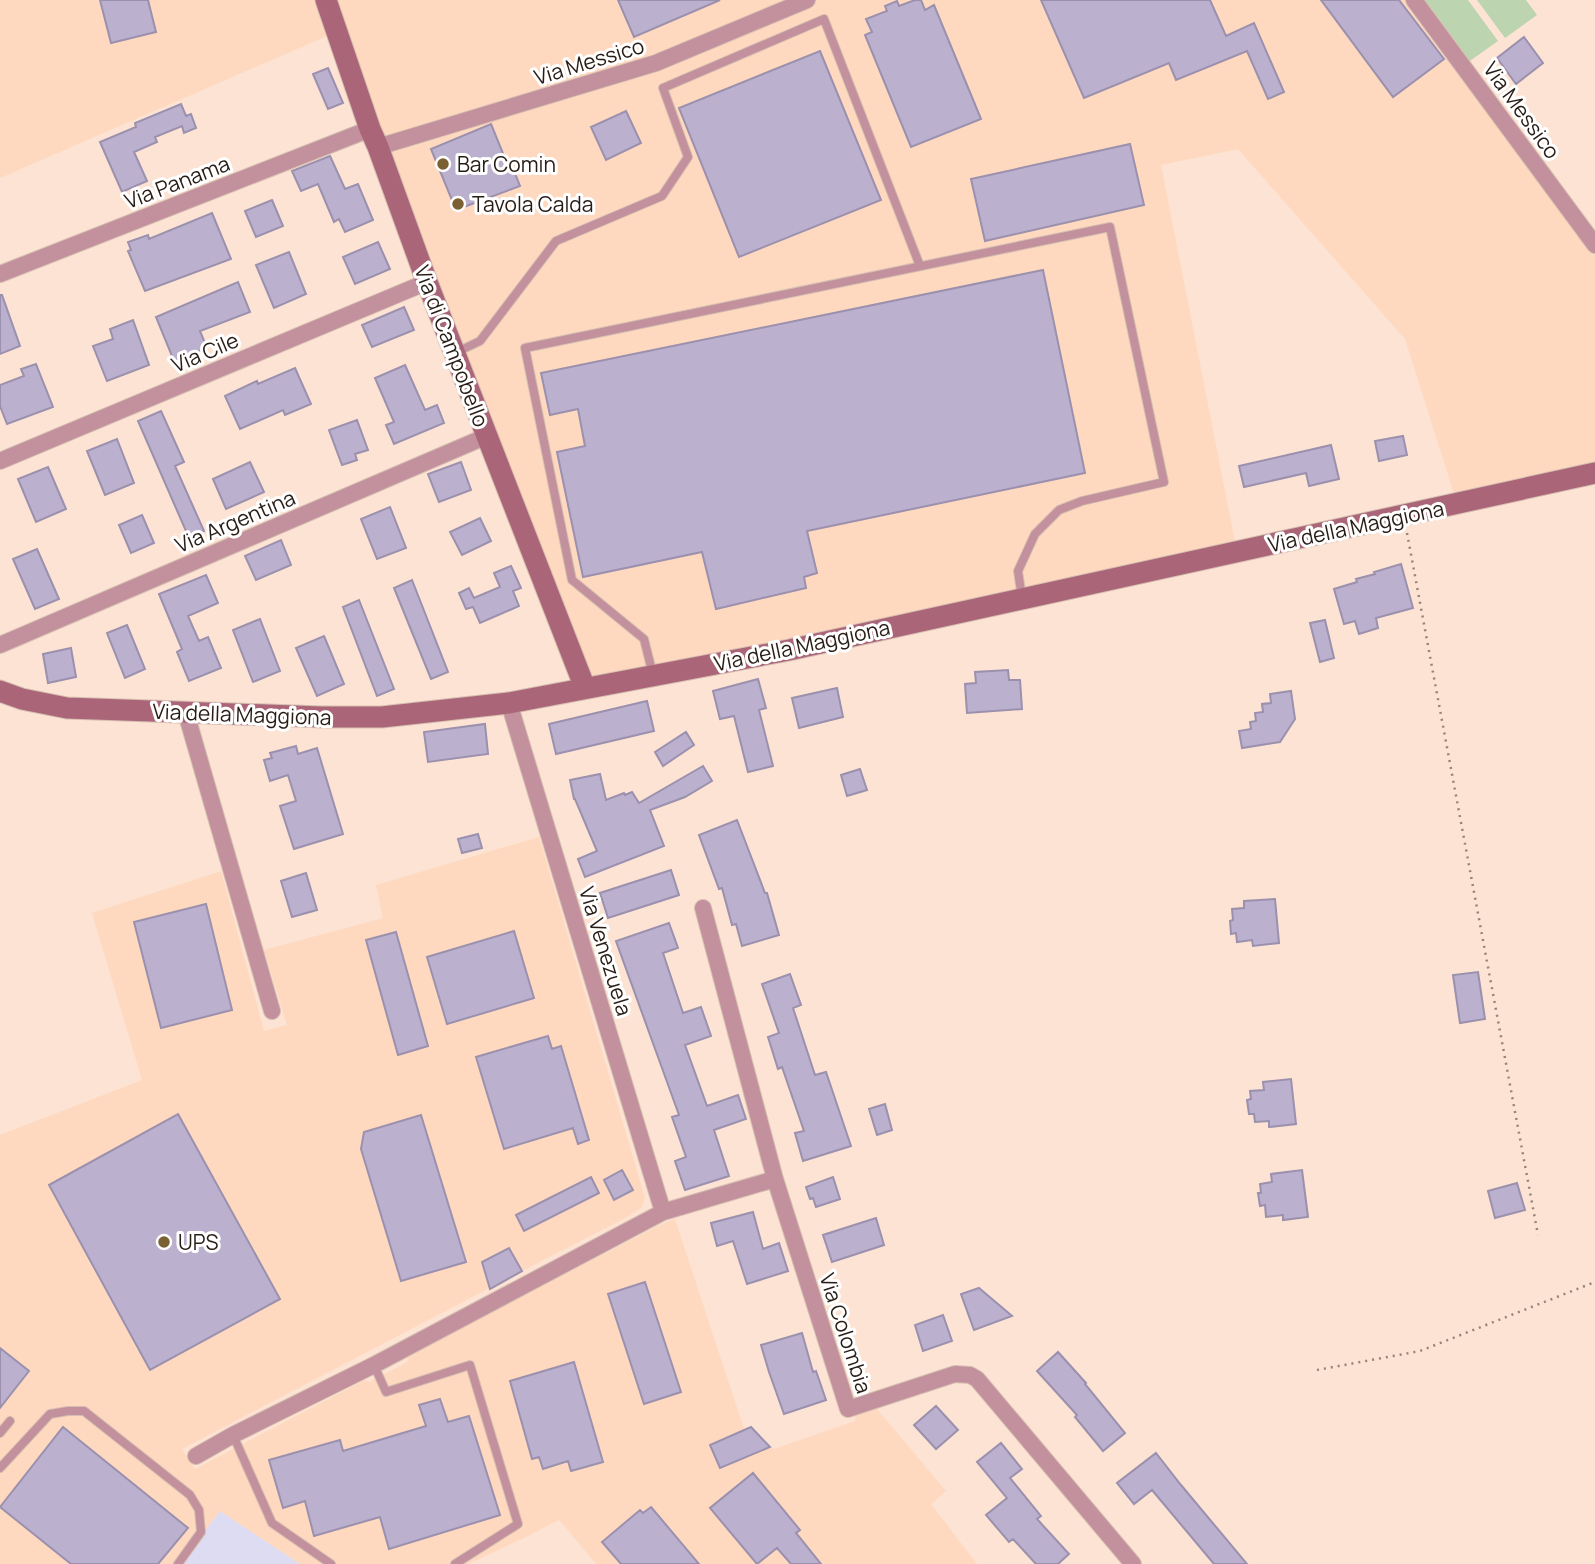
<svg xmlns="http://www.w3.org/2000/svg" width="1595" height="1564" font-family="Manrope,sans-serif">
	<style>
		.commercial { fill: #dedcf2 }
		.built { fill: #fed9bf }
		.green { fill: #bdd4b0 }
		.building { fill: #bbb0ce; stroke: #9b90ad; stroke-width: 2 }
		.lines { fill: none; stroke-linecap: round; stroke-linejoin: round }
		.lane-casing { stroke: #d6bfb1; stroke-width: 10 }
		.street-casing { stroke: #d6bfb1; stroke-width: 18 }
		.secondary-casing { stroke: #d6bfb1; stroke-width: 23 }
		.path { stroke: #978479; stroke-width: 2.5; stroke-dasharray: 2 5; stroke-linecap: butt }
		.lane { stroke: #c2919d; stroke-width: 8 }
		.street { stroke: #c2919d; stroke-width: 16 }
		.secondary { stroke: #ab6579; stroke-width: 21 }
		.poi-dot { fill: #7a6032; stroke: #fff; stroke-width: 2.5 }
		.labels { text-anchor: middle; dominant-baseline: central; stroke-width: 6; stroke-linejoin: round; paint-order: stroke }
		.street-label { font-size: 21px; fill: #281d16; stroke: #fff }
		.poi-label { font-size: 21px; fill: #281d16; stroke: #fff; text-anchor: start }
	</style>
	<rect width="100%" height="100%" fill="#fce3d3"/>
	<path class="commercial" d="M220,1511L300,1564H179Z"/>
	<path class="built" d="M0,0H320L334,33L0,178Z
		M326,0H1414L1595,245V473L1457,503L1405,339L1238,149L1161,165L1237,552L585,688Z
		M539,837L645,1198L642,1207L629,1216L522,1271L182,1449L195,1469L365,1380L369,1382L408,1362L407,1358L469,1324L658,1226L675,1219L744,1429L751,1427L770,1447L774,1449L855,1421V1415L876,1408L946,1491L931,1504L977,1564H596L559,1520L528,1536L468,1564H300L220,1511L179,1564H0V1135L142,1080L92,913L221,871L264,1031L287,1025L264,950L383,918L376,885Z"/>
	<path class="green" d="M1421,0H1468L1498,41L1467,63Z
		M1477,0H1526L1537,15L1505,38Z"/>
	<path class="building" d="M100,0H148L156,32L111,43Z
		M618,0H720L634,37Z
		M915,0H921L925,10L934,5L981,119L911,147L865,35L872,32L866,19L887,11L885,6L897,1L899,6Z
		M1041,0H1210L1226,36L1254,23L1284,92L1268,99L1247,51L1176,80L1169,63L1084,98Z
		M1321,0H1399L1444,59L1393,97Z
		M1524,37L1543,63L1516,84L1497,58Z
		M820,51L881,200L739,257L679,108Z
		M328,68L343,103L328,109L313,74Z
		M181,104L186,116L191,114L196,128L184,133L182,126L155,137L157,142L134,152L147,181L122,192L100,142L136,127L135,123Z
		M626,111L641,143L606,160L591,127Z
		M491,124L511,173L514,171L520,186L456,210L431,149Z
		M1130,144L1144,205L985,241L971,179Z
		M330,156L345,189L358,184L373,220L345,232L339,219L334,222L318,184L301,191L292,171Z
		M272,200L283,226L256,237L245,211Z
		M212,213L231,259L145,291L128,251L131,250L128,242L148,235L149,239Z
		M378,242L390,269L355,284L343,257Z
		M289,252L306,294L274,308L256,265Z
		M1043,270L1085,473L807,531L817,573L804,577L806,588L716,609L702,552L583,577L557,452L585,446L578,409L550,415L541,373Z
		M238,282L250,312L200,331L207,348L174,361L156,317Z
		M0,295H2L20,346L0,354Z
		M404,307L414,330L372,347L362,325Z
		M133,320L149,365L107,381L93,346L113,339L110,329Z
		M36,364L53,407L7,424L0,406V385L24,376L21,369Z
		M405,365L425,410L437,405L444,423L394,444L386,425L394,422L375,378Z
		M295,368L311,404L285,415L283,410L240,429L225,396L257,381L258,384Z
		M161,411L184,462L175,466L204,531L189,538L138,421Z
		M357,420L368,450L355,454L357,460L342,465L329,430Z
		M1403,436L1407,455L1379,461L1375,441Z
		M117,439L134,483L105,495L87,451Z
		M1331,445L1339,479L1309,486L1306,473L1244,487L1239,466Z
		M250,462L264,492L226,509L213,479Z
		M461,462L471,490L439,502L428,474Z
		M48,467L66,509L36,522L18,479Z
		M390,507L406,548L377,559L361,519Z
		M142,515L154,543L131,553L119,525Z
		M480,518L491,541L462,555L450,532Z
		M281,540L291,565L256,580L245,556Z
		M37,549L59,599L35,609L13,559Z
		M1401,564L1413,608L1376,618L1378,628L1359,634L1355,621L1344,624L1334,589L1357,582L1356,579L1375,574L1374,572Z
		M511,566L521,588L513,591L519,606L480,623L473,607L466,609L459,593L469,588L474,598L500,587L494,573Z
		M206,575L218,603L188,616L199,641L208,637L221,668L189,681L177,652L182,649L159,594Z
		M412,580L448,672L431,679L394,588Z
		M359,600L394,689L377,696L343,607Z
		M260,619L280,671L253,682L233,630Z
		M1325,620L1334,658L1320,662L1310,623Z
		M127,625L145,669L125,678L107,633Z
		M324,636L344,684L317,696L296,648Z
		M71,648L76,677L48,683L43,654Z
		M1008,670L1009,680H1020L1022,709L967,713L965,684L976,683L975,672Z
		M758,679L766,708L759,710L773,766L748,772L734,716L720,719L713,691Z
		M837,688L843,717L799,728L792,698Z
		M1291,691L1295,719L1280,742L1242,748L1239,731L1251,729L1250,722L1256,721L1255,713L1263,712L1262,704L1271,703L1270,694Z
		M647,701L654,731L556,754L549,724Z
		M485,724L488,754L428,762L424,732Z
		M686,732L694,745L663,766L655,752Z
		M296,746L298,754L317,748L343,834L294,849L280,806L296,801L288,775L270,781L264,760L272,758L270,753Z
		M703,766L712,781L685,797L650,810L664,846L585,877L578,859L597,851L575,799H574L570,780L600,774L606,800L624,793L625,795L632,792L639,803Z
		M860,769L867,790L847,796L841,775Z
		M737,820L765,893H767L779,935L742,946L736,924L732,925L722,888L719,889L699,835Z
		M478,834L482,848L462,853L458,839Z
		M671,870L679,895L608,918L600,893Z
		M306,873L317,910L292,917L281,881Z
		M1275,899L1279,943L1253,946L1252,940L1237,942L1236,933L1231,934L1230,921L1233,920L1232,909L1244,908V901Z
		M206,904L232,1010L161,1028L134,922Z
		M669,923L678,948L663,953L683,1013L701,1007L711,1036L685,1045L707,1106L738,1095L746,1119L714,1130L729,1176L685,1190L675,1161L686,1157L672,1117L679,1115L616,941Z
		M514,931L534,998L447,1024L427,957Z
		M396,932L428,1046L398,1055L366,940Z
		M1478,972L1485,1019L1460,1023L1453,975Z
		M790,974L801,1005L793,1008L815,1075L826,1072L851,1146L803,1161L795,1133L804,1131L782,1067L778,1069L768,1037L779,1033L762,984Z
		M548,1036L552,1049L561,1046L589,1140L578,1144L573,1128L504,1149L476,1057Z
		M1291,1079L1296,1124L1269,1127V1121L1255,1122L1254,1114H1249L1247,1100L1251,1099L1250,1091L1264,1090L1263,1082Z
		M885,1104L892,1130L877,1135L869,1109Z
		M178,1114L280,1299L150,1370L49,1185Z
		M421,1115L466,1262L401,1281L361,1149L364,1132Z
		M622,1170L633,1190L614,1200L604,1180Z
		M1302,1170L1308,1217L1283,1220V1215L1266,1217L1265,1205L1260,1206L1258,1193H1261L1260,1184L1272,1182L1271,1174Z
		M591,1177L599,1193L524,1231L516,1215Z
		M833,1177L840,1199L816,1207L813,1198L810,1199L806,1187Z
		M1517,1183L1525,1210L1495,1218L1488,1191Z
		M753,1212L763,1249L779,1243L788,1271L747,1284L733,1241L717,1246L711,1223Z
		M876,1218L884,1245L832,1262L823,1235Z
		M509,1248L522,1271L490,1289L482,1262Z
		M645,1282L681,1392L644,1404L608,1294Z
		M979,1288L1012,1316L974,1330L961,1294Z
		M943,1315L952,1341L923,1351L915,1325Z
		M802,1333L813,1372L816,1371L826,1400L784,1414L769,1372L761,1345Z
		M0,1348L29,1371L0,1408Z
		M1058,1352L1086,1383L1085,1384L1125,1433L1103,1451L1075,1417L1077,1415L1037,1371Z
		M574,1362L603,1462L571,1471L568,1461L543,1469L539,1457L532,1459L510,1381Z
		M440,1399L448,1422L469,1416L500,1515L389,1549L380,1517L314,1536L305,1501L283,1508L269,1460L340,1440L343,1451L426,1426L419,1405Z
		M936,1406L958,1430L936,1449L914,1425Z
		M63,1427L188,1528L158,1564H71L0,1507Z
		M751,1427L770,1447L720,1468L710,1445Z
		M1001,1443L1022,1469L1010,1478L1041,1516L1037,1519L1069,1554L1058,1564H1036L1013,1539L1009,1542L986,1515L1007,1498L977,1462Z
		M1156,1453L1181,1485L1247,1564H1214L1152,1490L1134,1504L1117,1483Z
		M753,1473L800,1530L796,1533L821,1564H791L777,1548L757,1564L710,1508Z
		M651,1507L699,1564H621L602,1542L640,1510L643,1513Z"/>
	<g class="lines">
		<defs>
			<path id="lane" d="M457,352L480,341L556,241L662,196L688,157L663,88L824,19L920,266
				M653,675L644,639L572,580L525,348L1110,227L1164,482L1082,501L1059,510L1035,534L1018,571L1022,598
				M374,1365L386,1392L470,1365L518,1524L455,1564
				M0,1433L10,1421
				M233,1435L272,1523L331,1564
				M0,1468L50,1414L68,1411H84L190,1495L199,1510L201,1532L178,1564"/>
			<path id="street" d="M1414,0L1595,245
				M378,147L656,63L807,0
				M0,274L370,129
				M0,461L427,282
				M0,645L487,436
				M509,703L663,1212
				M186,713L272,1011
				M703,908L775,1179L848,1409L955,1374L970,1375L977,1379L1133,1564
				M196,1456L233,1435L374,1365L663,1212L775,1179"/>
			<path id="secondary" d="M326,0L370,129L378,147L427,282L585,688
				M0,691L22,699L67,708L322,717H382L509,703L789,650L1595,473"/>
		</defs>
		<use href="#lane" class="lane-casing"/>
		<use href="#street" class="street-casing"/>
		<use href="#secondary" class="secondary-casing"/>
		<path class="path" d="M1407,533L1538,1235
			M1317,1370L1420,1351L1595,1282"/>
		<use href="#lane" class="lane"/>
		<use href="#street" class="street"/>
		<use href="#secondary" class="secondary"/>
	</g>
	<g class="poi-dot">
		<circle cx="443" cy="164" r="7"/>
		<circle cx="458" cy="204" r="7"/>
		<circle cx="164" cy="1242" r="7"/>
	</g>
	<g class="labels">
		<g class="street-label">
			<text transform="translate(589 61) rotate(-17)">Via Messico</text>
			<text transform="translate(1522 110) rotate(54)">Via Messico</text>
			<text transform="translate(177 182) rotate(-21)">Via Panama</text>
			<text transform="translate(452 346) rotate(69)">Via di Campobello</text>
			<text transform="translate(205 352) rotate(-23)">Via Cile</text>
			<text transform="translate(235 521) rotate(-23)">Via Argentina</text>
			<text transform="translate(1356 526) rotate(-12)">Via della Maggiona</text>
			<text transform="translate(802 645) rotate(-12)">Via della Maggiona</text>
			<text transform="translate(242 714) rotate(2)">Via della Maggiona</text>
			<text transform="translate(606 951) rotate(73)">Via Venezuela</text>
			<text transform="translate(846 1333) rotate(72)">Via Colombia</text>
		</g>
		<g class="poi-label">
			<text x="457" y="164">Bar Comin</text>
			<text x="472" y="204">Tavola Calda</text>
			<text x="178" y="1242">UPS</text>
		</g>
	</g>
</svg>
